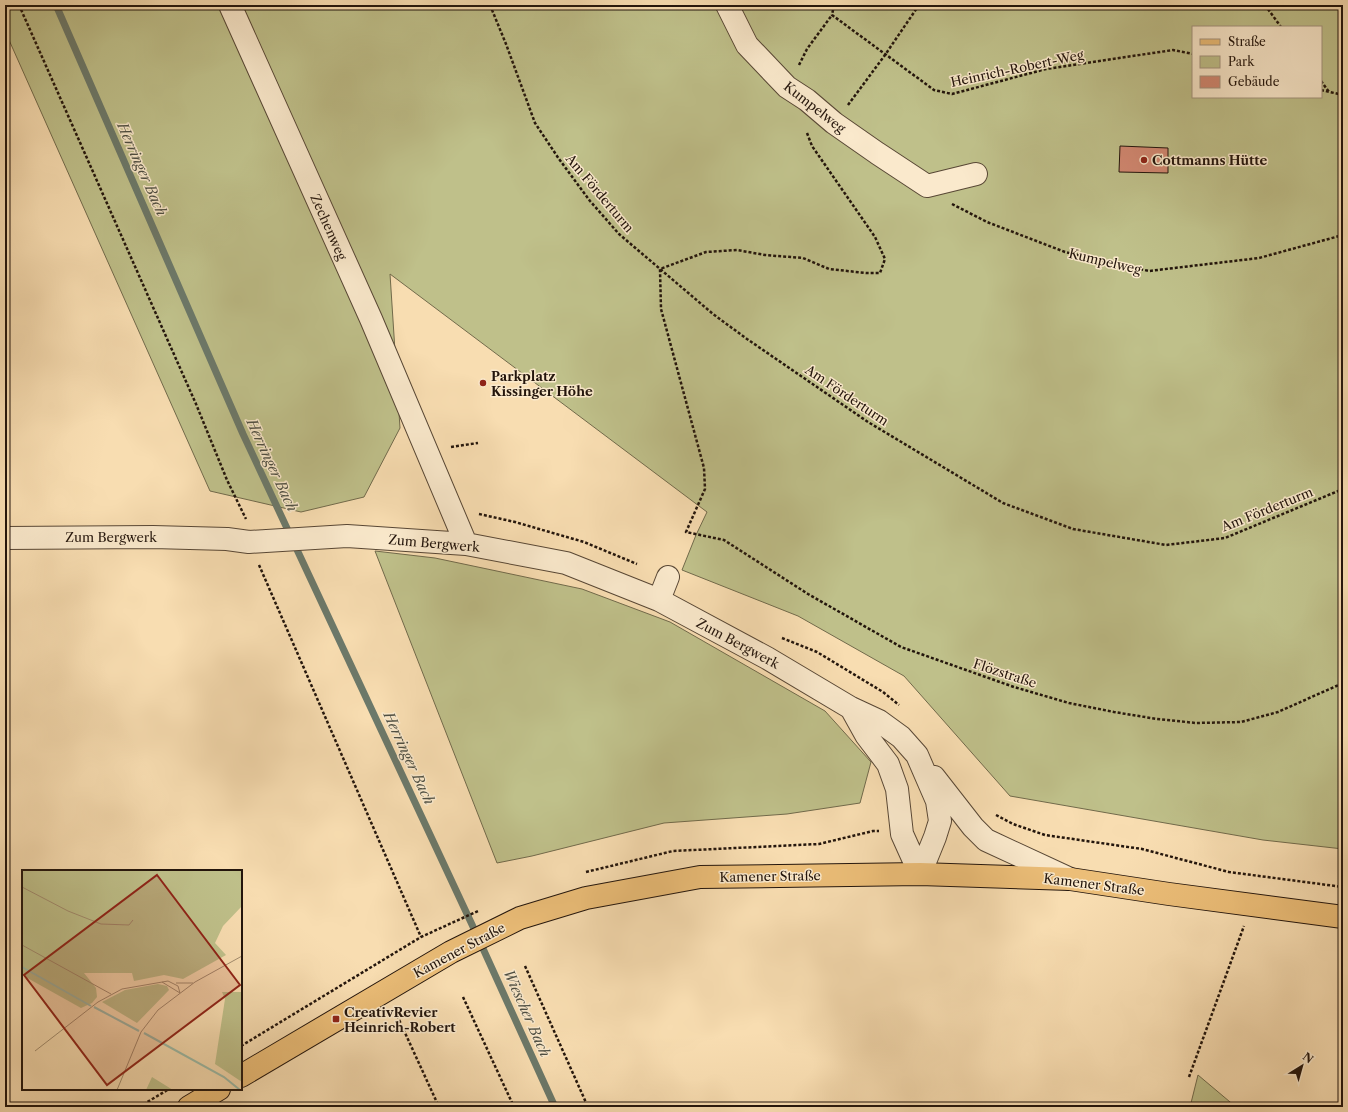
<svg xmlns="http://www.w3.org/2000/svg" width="1348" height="1112" font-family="'Libre Caslon Text',serif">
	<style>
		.green { fill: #bfc08a; stroke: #716a4b; fill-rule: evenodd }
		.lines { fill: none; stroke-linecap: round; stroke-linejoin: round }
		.stream { stroke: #6c796a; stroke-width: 7 }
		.building { fill: #d28872; stroke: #23150c }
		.minor-casing { stroke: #584735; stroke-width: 24 }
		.major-casing { stroke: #23150c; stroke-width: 24 }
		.path { stroke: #23150c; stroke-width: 2.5; stroke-dasharray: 3 2; stroke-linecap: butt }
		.minor { stroke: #fae9cc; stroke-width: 22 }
		.major { stroke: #ecbe78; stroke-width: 22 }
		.poi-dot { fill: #8f2418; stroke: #fae9cc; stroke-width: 1.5 }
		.labels { text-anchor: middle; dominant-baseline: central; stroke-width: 3; stroke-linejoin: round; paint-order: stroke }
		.street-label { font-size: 13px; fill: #23150c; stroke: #fae9cc }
		.poi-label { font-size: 13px; font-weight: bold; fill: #23150c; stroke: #fae9cc; text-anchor: start }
		.water-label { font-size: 14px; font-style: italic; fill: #4e4f43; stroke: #fae9cc }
		.inset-river { fill: none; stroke: #9dbca9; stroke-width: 2 }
		.inset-road { fill: none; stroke: #a38d6f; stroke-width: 1 }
		.view { fill: #8f2418; fill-opacity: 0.15; stroke: #8f2418; stroke-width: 2 }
		.inset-edge { fill: none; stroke: #23150c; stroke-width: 2 }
	</style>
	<rect width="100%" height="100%" fill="#f8ddb1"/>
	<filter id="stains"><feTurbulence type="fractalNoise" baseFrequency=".005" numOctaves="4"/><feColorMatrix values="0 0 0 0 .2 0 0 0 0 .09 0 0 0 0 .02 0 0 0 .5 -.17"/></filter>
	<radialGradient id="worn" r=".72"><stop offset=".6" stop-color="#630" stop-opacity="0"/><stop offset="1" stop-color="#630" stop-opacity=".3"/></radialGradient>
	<path class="green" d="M5,5H1343V849L1263,840L1010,796L904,676L798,616L682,570L696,535L707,512L390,274L400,428L364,497L301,512L210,491L5,31ZM1193,27H1321V97H1193Z
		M375,551L435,558L582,589L670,622L825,711L871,762L860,803L787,814L664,823L532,856L497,863Z
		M1198,1075L1236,1107H1190Z"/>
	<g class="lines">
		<path class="stream" d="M56,5L243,434L475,931L555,1107"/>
	</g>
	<path class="building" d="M1120,146L1168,148V173L1119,172Z"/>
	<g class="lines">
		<defs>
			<path id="minor" d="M230,5L371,319L466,544
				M727,5L747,45L787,87L807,100L834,123L877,153L927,186L976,174
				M5,538L153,537L227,539L249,542L347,536L466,544L566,563L659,600L767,658L851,708L879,721L901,737L917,755L937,801L940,821L935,837L920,874
				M659,600L668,577
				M851,708L866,735L888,764L897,789L902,834L920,874
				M934,777L973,827L986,840L1070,879"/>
			<path id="major" d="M241,1076L451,952L520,918L586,898L700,877L920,874L1070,879L1169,894L1343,917
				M189,1107L219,1089"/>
		</defs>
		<use href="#minor" class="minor-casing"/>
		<use href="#major" class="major-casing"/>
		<path class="path" d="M19,5L196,404L227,480L246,519
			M490,5L506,44L535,123L559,159L590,201L619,234L713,314L747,339L868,422L1003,503L1073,529L1166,545L1225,538L1343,489
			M834,5L832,15L934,90L952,94L1046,69L1173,50L1193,54
			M1265,5L1281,27
			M799,65L807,49L832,15
			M1321,81L1329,92
			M1321,90L1343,95
			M848,105L885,55L919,5
			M807,133L812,146L875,237L885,259L880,273H866L829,269L803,258L765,255L737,250L706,252L660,269L661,309L704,468L705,489L686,532L724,540L808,594L901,647L1014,687L1069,703L1114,712L1157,719L1196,723L1241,722L1278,712L1343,683
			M952,204L987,222L1065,252L1149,271L1259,258L1343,235
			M451,447L478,443
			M479,514L515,522L584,542L637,564
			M259,565L421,937
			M782,638L817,652L883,692L899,705
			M996,815L1013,824L1045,835L1142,849L1229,872L1343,887
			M586,872L673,851L819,844L873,831H879
			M525,966L588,1107
			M463,997L514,1107
			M395,1011L439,1107
			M241,1046L421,937L478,911
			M1189,1077L1244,926
			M139,1107L169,1089"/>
		<use href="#minor" class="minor"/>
		<use href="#major" class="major"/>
	</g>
	<g class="poi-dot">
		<circle cx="1144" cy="160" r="4"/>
		<circle cx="483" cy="383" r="4"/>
		<rect x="332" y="1015" width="8" height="8" rx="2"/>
	</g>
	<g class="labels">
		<g class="street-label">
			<text transform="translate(1017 68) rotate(-12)">Heinrich-Robert-Weg</text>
			<text transform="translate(815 107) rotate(38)">Kumpelweg</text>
			<text transform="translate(600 193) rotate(50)">Am Förderturm</text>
			<text transform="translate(329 227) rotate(66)">Zechenweg</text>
			<text transform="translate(1105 261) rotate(13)">Kumpelweg</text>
			<text transform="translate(847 395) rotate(34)">Am Förderturm</text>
			<text transform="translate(1267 509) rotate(-22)">Am Förderturm</text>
			<text x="111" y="537">Zum Bergwerk</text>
			<text transform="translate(434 543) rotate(5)">Zum Bergwerk</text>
			<text transform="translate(738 643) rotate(28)">Zum Bergwerk</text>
			<text transform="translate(1005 673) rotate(18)">Flözstraße</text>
			<text transform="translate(770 876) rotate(-1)">Kamener Straße</text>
			<text transform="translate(1094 884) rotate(7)">Kamener Straße</text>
			<text transform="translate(459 950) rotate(-28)">Kamener Straße</text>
		</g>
		<g class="poi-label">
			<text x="1152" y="160">Cottmanns Hütte</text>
			<text x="491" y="376">Parkplatz<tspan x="491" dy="15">Kissinger Höhe</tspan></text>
			<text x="344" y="1012">CreativRevier<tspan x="344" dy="15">Heinrich-Robert</tspan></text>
		</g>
		<g class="water-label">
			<text transform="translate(142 169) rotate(66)">Herringer Bach</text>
			<text transform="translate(272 465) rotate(65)">Herringer Bach</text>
			<text transform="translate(409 758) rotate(65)">Herringer Bach</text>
			<text transform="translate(527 1013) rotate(66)">Wiescher Bach</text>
		</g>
	</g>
	<g transform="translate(22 870)">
		<rect width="220" height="220" fill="#f8ddb1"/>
		<path d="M0,0H220V36L201,56L193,73L204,85L161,109L142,105L112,111L110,103H62L74,118L75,127L70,133L59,138L0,105ZM136,114L145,116L147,120L115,153L80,132L103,120ZM200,122H220V212L193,194L203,129ZM130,207L151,220H124Z" fill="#bfc08a"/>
		<path class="inset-river" d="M0,97L69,136M72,137L117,161M122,163L202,207L218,220"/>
		<path class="inset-road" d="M0,17L46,41L79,54L107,55L111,50M0,75L89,124M140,112L158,123M154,113H171M13,181L76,132L100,119L146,111L156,116L158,123M95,220L119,162L136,140L173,112L220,86"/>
		<path class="view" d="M135,5L218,115L85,215L2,105Z"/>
		<rect width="220" height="220" class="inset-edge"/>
	</g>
	<rect width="1348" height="1112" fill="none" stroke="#f8ddb1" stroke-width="20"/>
	<rect x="6" y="6" width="1336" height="1100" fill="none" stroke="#23150c" stroke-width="2"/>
	<rect x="10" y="10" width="1328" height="1092" fill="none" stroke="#23150c"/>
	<rect x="1192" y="26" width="130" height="72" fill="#fae9cc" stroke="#a4947f"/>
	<rect x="1200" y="39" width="20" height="6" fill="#ecbe78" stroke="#a4947f"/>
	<text x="1228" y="46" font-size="12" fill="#23150c">Straße</text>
	<rect x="1200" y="56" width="20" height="12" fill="#bfc08a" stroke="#a4947f"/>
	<text x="1228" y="66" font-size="12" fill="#23150c">Park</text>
	<rect x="1200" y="76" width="20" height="12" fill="#d28872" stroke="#a4947f"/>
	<text x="1228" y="86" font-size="12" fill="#23150c">Gebäude</text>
	<g transform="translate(1302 1066) rotate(37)" stroke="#fae9cc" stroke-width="3" paint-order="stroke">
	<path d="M0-3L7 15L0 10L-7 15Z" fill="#23150c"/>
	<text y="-6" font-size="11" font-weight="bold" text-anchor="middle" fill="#23150c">N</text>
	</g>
	<rect width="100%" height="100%" filter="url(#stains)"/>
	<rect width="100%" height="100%" fill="url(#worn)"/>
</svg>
